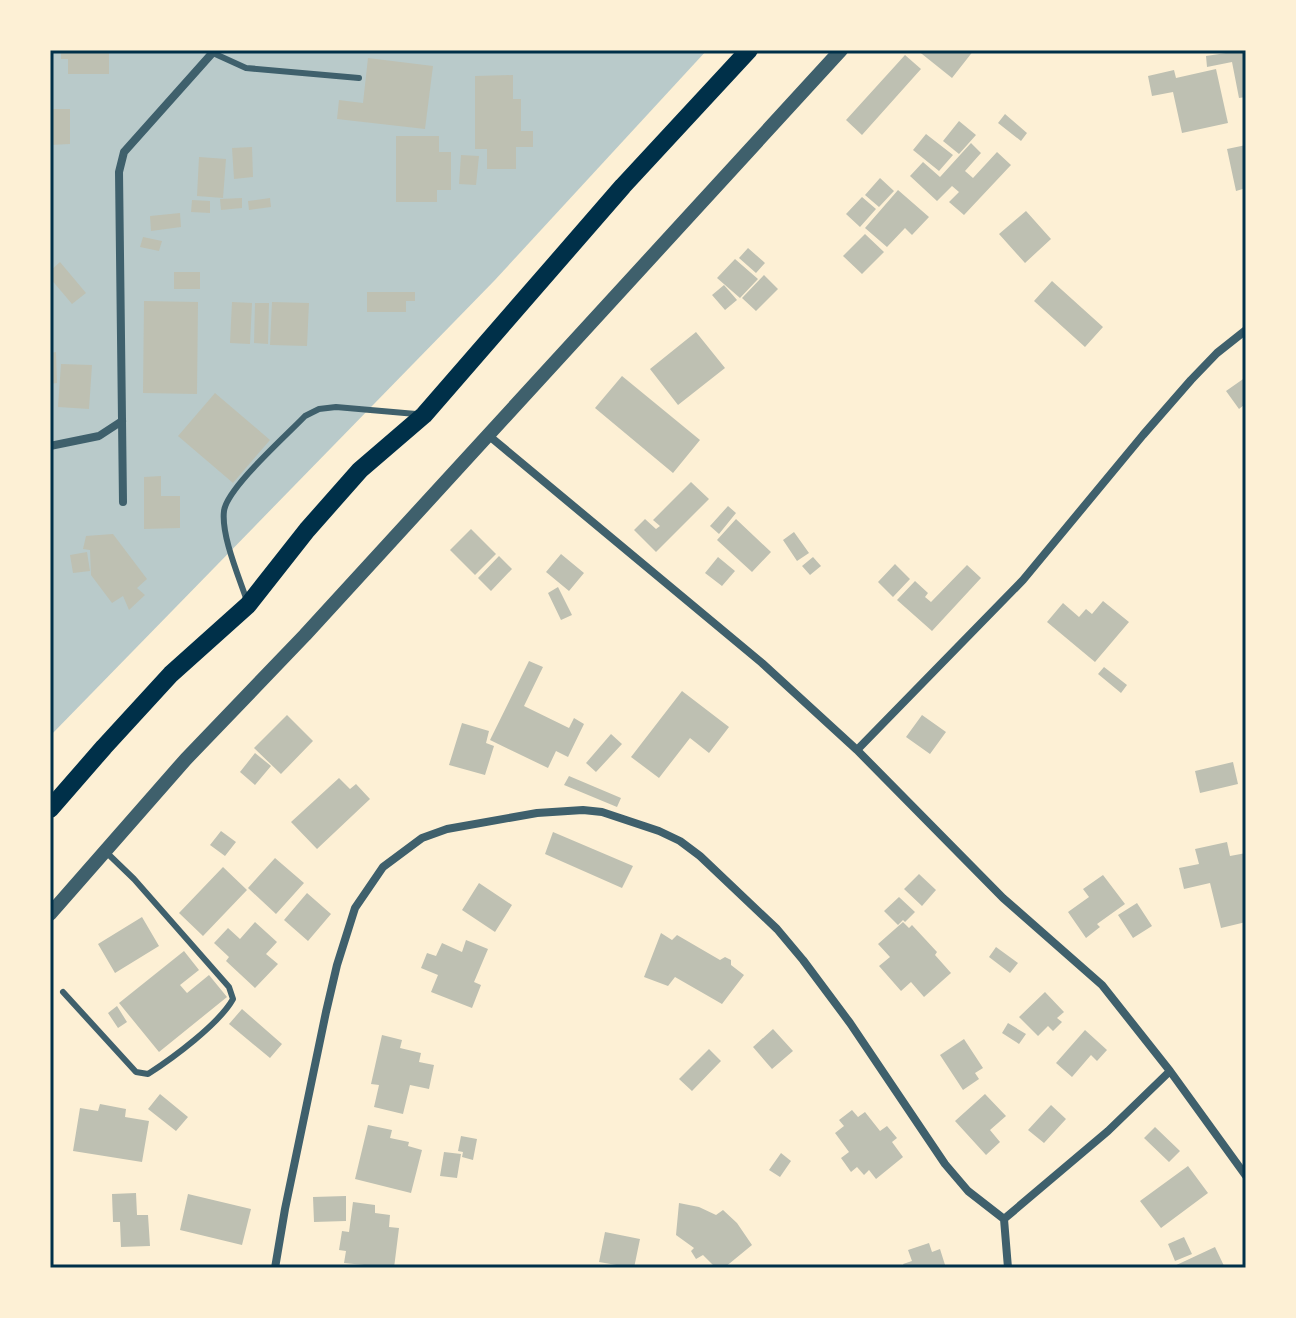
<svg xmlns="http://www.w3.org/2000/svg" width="1296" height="1318" font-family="Ubuntu,sans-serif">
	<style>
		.green { fill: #b9caca }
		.building { fill: #bec0b2 }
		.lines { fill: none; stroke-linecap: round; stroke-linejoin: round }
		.service { stroke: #3f606c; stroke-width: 6 }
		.minor { stroke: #3f606c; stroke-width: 8 }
		.tertiary { stroke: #3f606c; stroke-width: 14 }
		.primary { stroke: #003049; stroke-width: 18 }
		.neatline { fill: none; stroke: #003049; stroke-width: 3 }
	</style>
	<rect width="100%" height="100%" fill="#fdf0d5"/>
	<path class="green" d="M50,50H707L494,281L50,736Z"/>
	<path class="building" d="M61,50H109V74H68V59H61Z
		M917,50H974L952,78Z
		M1246,50V97L1239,98L1232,62L1207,67L1206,56Z
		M905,55L921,69L862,135L846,120Z
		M368,58L433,66L425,129L337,119L339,100L363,103Z
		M1216,69L1228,123L1182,133L1173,92L1152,96L1148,76L1174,70L1176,78Z
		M513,75V99H521V131H533V147H516V169H487V149H475V76Z
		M50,109H70V144L50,145Z
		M1005,114L1027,133L1021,141L998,123Z
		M959,121L976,135L959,154L943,141Z
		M926,134L953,155L939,171L913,150Z
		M396,136H439V152H451V190H437V202H396Z
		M971,143L981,153L965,171L973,178L997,152L1011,165L964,215L949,202L959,192L952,186L937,201L910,176L923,162L940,177Z
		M1246,145V188L1236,191L1227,149Z
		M252,147L253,177L234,179L232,148Z
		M461,155L479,156L476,185L459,184Z
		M199,157L226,159L223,198L197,196Z
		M880,178L894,191L879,207L865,195Z
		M898,190L929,217L912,235L905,228L887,247L865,228Z
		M862,197L876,209L860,227L846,214Z
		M242,198V208L221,210L220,199Z
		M270,198L271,207L249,210L248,201Z
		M192,200L210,201V213L191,212Z
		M1026,211L1051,239L1025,263L999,234Z
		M180,213L181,227L151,231L150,216Z
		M865,234L884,252L862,274L843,256Z
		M143,237L162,241L159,251L140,247Z
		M748,248L765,263L756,273L739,258Z
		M735,259L758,279L740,298L717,278Z
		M60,262L86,293L72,304L50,278V271Z
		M174,272H200V289H174Z
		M764,275L778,289L756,311L742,298Z
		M1052,281L1103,327L1085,347L1034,301Z
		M724,285L737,300L725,310L712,295Z
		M367,292H415V301H406V312H367Z
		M144,301L198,302L197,394L143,393Z
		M232,302L252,303L250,344L230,343Z
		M272,302L309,303L307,346L270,345Z
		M255,303H269L268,344L254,343Z
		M696,332L725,368L678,405L650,369Z
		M56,352L57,383L50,384V353Z
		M61,364L92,365L89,409L58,407Z
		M622,376L700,440L673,473L595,408Z
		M1246,377V408L1244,405L1239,409L1226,391Z
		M215,393L270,440L233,483L178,436Z
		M161,476V496H180V528L144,529V477Z
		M691,482L709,499L656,552L634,530L645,519L656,529L660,526L653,520Z
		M728,506L736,513L719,534L710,526Z
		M736,519L771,552L752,572L717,540Z
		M471,529L496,554L475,575L450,550Z
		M794,532L809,553L797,561L783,540Z
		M113,534L147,579L137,588L145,595L129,610L123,596L112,603L91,575L90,550L83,549L86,536Z
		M87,552L90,571L73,573L70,555Z
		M561,554L584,573L569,591L546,572Z
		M499,556L512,569L491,591L478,578Z
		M718,557L735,571L722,586L705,573Z
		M813,557L821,566L810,575L802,566Z
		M895,564L910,579L893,597L878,582Z
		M967,565L981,578L932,631L897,600L915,581L928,593L925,597L931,602Z
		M558,587L572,615L561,620L548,593Z
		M1103,601L1129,622L1095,662L1047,622L1063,603L1079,617L1086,609L1092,614Z
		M529,661L543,667L524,706L569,728L574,718L584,724L568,757L556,751L548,768L490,740Z
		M1104,667L1127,685L1121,693L1098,674Z
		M682,691L729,727L709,753L690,738L659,778L631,757Z
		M287,715L313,741L281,774L254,748Z
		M922,715L946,732L930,754L906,737Z
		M462,723L489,731L486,743L494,746L485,775L449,765Z
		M611,734L622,744L596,772L586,763Z
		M255,753L271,766L255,785L240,772Z
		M1233,762L1238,784L1200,793L1195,771Z
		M569,776L621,798L617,807L564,785Z
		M339,778L350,789L356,784L370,799L317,849L291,822Z
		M221,831L236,842L225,856L210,845Z
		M553,832L633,866L622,888L545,854Z
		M1227,842L1230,856L1246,853V922L1221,928L1210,883L1184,889L1179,868L1199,864L1195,849Z
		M275,858L304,883L276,914L248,888Z
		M223,867L247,890L203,936L179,913Z
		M919,874L936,890L922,906L904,889Z
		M1103,875L1125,904L1097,924L1100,927L1086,938L1068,912L1089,897L1083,889Z
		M479,883L512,905L495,932L462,910Z
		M307,893L331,914L308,941L284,920Z
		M899,897L915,912L905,922L903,920L898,925L884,911Z
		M1137,903L1152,926L1133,938L1118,915Z
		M142,917L159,946L115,973L98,944Z
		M255,922L277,942L266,954L278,964L255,988L226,961L229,957L214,943L228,928L240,939Z
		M903,922L909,928L912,925L937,952L935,955L951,973L924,997L911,982L901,991L879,966L890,957L878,944Z
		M661,933L672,940L677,935L720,960L725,957L731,960V965L744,975L722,1004L675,977L668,986L644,977Z
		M466,940L488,949L474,982L481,985L472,1008L431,992L438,975L421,968L427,953L436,956L442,943L462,952Z
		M996,947L1018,963L1010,973L989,957Z
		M184,951L199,970L180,985L187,993L209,975L227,997L159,1052L119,1003Z
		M1045,992L1064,1012L1057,1018L1062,1022L1053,1031L1048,1026L1038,1036L1019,1017Z
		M117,1006L127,1022L118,1028L108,1013Z
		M242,1009L282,1044L270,1058L229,1024Z
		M1008,1023L1026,1034L1019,1044L1002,1033Z
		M773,1029L793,1051L772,1069L753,1047Z
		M1085,1030L1107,1050L1097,1061L1091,1055L1072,1077L1056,1063Z
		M382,1035L402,1040L400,1048L421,1053L419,1062L434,1065L429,1089L410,1085L403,1114L374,1107L379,1085L371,1084Z
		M964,1039L983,1068L975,1073L979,1079L963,1090L940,1055Z
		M709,1049L721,1061L692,1091L679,1079Z
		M160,1094L188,1117L176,1131L148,1109Z
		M985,1094L1006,1116L990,1130L1000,1142L986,1155L955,1121Z
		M100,1104L126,1109L125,1117L149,1121L142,1162L73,1151L80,1108L98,1111Z
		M1051,1105L1066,1119L1044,1143L1028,1130Z
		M852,1110L858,1117L865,1112L880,1131L887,1126L897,1138L892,1142L903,1157L876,1179L869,1170L864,1175L857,1167L851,1172L841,1158L849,1152L835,1133L844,1126L839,1120Z
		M368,1125L392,1130L390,1138L409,1142L408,1146L422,1150L411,1193L355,1179Z
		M1155,1127L1180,1151L1169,1162L1144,1138Z
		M461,1136L477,1139L473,1160L462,1157L463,1152L458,1151Z
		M444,1152L461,1154L457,1178L440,1176Z
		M781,1153L791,1161L780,1177L769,1170Z
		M1188,1166L1208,1193L1161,1228L1140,1201Z
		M136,1193L137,1215H148L150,1246L121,1247L120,1222H113L112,1194Z
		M188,1194L251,1209L242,1245L180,1230Z
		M346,1196V1221L314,1222L313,1197Z
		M353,1202L375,1205V1213L390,1215L389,1227L399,1228L394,1268L344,1263L346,1251L339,1250L342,1231L349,1232Z
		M679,1203L699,1207L716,1215L723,1210L737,1223L752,1245L724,1268H716L703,1255L696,1259L691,1251L694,1248L676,1235Z
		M605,1232L640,1239L634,1268L599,1262Z
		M1184,1237L1192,1254L1175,1261L1168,1244Z
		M929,1243L932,1252L940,1249L946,1268H905L903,1264L912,1261L908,1250Z
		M1215,1247L1225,1268H1170Z"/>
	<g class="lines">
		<path class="service" d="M213,53L246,68L359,78
			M247,601C239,577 221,535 224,511C227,488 287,435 305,416L319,409L336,407L416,414
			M63,992L136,1072L148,1074C173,1058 219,1024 233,999L229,987L134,879L105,851"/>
		<path class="minor" d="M488,435L762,663L857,750L1003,898L1102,985L1170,1071L1246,1176
			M50,446L99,436L122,421
			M123,502L119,172L124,152L215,50
			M857,750L1023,580L1143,435L1191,380L1217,353L1246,330
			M1004,1219L1008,1268
			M275,1268L285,1209L326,1012L337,965L355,908L383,867L422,838L447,829L537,813L583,810L602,812L659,831L680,841L700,856L777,929L803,960L850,1023L945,1164L968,1191L1004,1219L1108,1131L1170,1071"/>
		<path class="tertiary" d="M50,914L186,759L305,635L841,50"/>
		<path class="primary" d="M50,809L104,747L171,674L248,605L307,530L360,470L424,415L623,186L749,50"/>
	</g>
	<rect width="1296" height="1318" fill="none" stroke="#fdf0d5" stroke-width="104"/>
	<rect x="52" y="52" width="1192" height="1214" class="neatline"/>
</svg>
